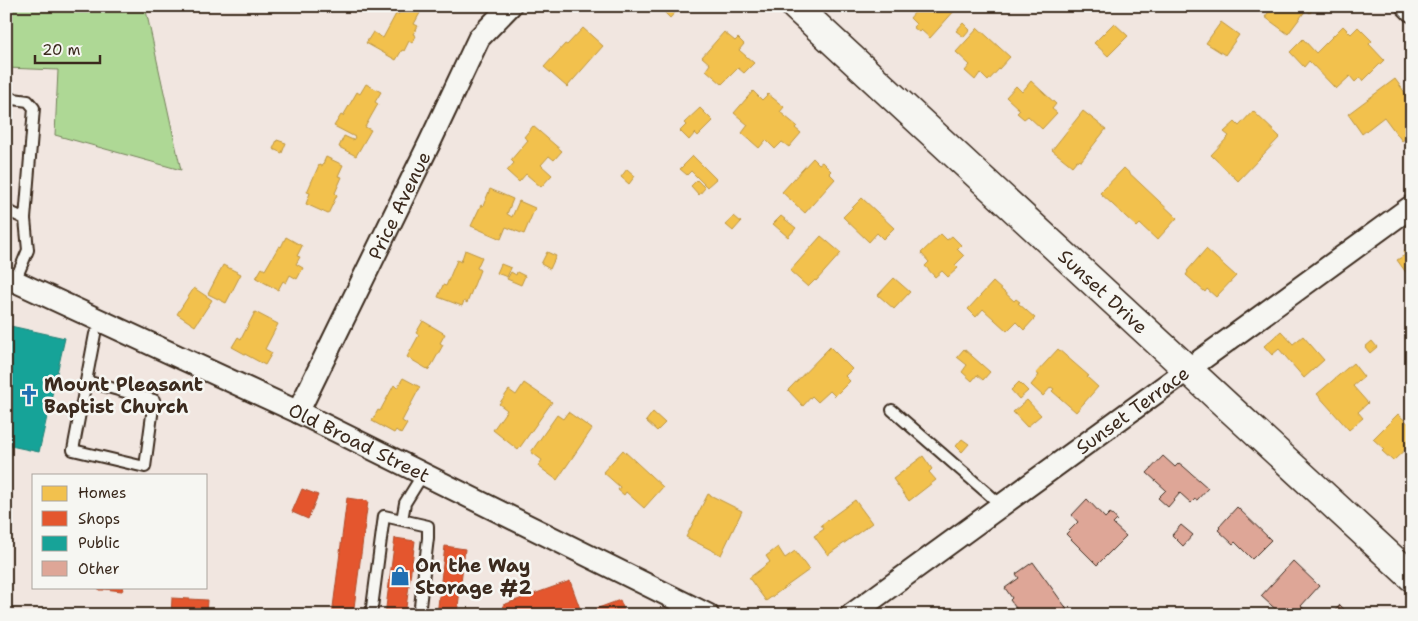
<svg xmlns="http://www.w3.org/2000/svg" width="1418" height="621" font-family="'Shantell Sans',sans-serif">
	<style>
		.green { fill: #aed895; stroke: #74815a }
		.homes { fill: #f2c14e; stroke: #bb9440 }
		.shops { fill: #e4572e; stroke: #b14a29 }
		.public { fill: #17a398; stroke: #227f73 }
		.building { fill: #dea697; stroke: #3b2a1e }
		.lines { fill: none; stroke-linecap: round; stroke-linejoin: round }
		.lane-casing { stroke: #3b2a1e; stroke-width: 14 }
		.street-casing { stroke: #3b2a1e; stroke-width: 25 }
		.secondary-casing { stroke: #3b2a1e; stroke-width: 31 }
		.lane { stroke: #f6f6f2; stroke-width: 10 }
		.street { stroke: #f6f6f2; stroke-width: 21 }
		.secondary { stroke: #f6f6f2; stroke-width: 28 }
		.labels { text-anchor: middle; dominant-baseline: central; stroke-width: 5; stroke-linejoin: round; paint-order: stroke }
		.street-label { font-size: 19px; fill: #3b2a1e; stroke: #f6f6f2 }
		.poi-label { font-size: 19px; font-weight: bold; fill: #3b2a1e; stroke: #f6f6f2; text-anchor: start }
	</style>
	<rect width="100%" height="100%" fill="#f1e6e0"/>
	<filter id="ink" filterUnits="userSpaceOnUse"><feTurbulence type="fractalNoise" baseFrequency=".02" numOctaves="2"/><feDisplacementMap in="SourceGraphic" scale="10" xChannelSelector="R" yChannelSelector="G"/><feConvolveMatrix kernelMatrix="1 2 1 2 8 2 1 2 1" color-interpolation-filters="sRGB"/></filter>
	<g filter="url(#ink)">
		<path class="green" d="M6,6H145L181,170L55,135L58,70L6,68Z"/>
		<path class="homes" d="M403,6H408L420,13L414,24L418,26L413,34L416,36L412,43L409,41L404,51L402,50L396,60L366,43L373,32L383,38L396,14L398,15Z
			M658,6H681L670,18Z
			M920,6H953L956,9L930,38L921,30L919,32L913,27L916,24L910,18Z
			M1273,6H1315L1310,13L1306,10L1288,34L1265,17Z
			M1221,22L1239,35L1225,55L1206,43Z
			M963,23L970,30L964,37L956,31Z
			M1114,23L1128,36L1108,56L1094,43Z
			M1343,26L1351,34L1358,27L1372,41L1369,44L1384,60L1363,81L1360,77L1355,82L1350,76L1336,89L1309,61L1304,67L1290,52L1303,39L1316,53Z
			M583,28L603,46L567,87L544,67L565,44L567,45Z
			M978,28L1010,57L988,81L980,73L975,80L965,71L970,65L956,52Z
			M724,32L735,41L738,38L744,44L739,50L754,63L744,73L738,68L722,84L706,70L710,64L702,57Z
			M1395,79L1412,102V134L1402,141L1384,117L1362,134L1348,114Z
			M1031,81L1056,104L1052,109L1057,113L1042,129L1028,116L1024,119L1017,113L1020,110L1006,97L1016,86L1022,92Z
			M366,84L381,92L375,102L378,104L365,127L371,130L356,156L339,147L344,136L353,140L355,137L334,126L341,115L343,116L357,92L360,94Z
			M753,91L762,100L768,94L784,107L780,112L797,126L795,128L801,133L789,147L782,142L775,149L766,140L759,148L742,133L748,125L734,113Z
			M700,108L713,121L698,136L695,133L689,140L680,131L686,125L684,123Z
			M1083,111L1106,129L1081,161L1077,160L1072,166L1052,150Z
			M1253,111L1280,137L1238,181L1211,155L1229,136L1224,132L1235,122L1239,126Z
			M533,126L562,151L554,160L549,156L541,165L552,175L541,187L526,174L519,182L507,171L514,163L511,160L528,140L524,137Z
			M277,140L286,143L282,153L273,149Z
			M693,156L716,179L707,187L691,171L687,175L680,169Z
			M326,157L343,165L338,176L342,177L335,193L337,195L328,214L306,204L310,193L307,192L319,165L322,166Z
			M813,158L819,164L822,162L831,171L829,173L835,179L805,213L782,192Z
			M1124,168L1177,218L1157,240L1140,224L1137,227L1100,193Z
			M627,169L635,176L629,184L621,177Z
			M697,180L705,188L699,195L691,186Z
			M490,189L513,199L507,214L512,217L519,201L535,208L524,234L506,227L501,239L471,226L481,205L483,206Z
			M862,198L894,228L883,239L877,233L869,242L843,217Z
			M734,216L741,222L733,231L726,225Z
			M781,216L796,228L788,237L773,224Z
			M941,234L947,240L952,236L961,245L957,249L964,256L955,265L958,268L948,277L942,271L935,277L925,266L929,262L921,253Z
			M821,236L841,253L816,281L815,280L808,287L790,271Z
			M286,237L302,246L297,256L300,257L296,264L303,268L297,279L290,275L286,283L283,281L278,290L256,278L262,268L265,270L279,246L281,247Z
			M1412,246V277L1410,278L1397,260L1405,255L1403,252Z
			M1206,249L1236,276L1216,297L1207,289L1205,292L1186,275L1188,272L1187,271Z
			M465,250L482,257L477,268L480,270L467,303L464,301L462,306L438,297L443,285L446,286L457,260L461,262Z
			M547,252L556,256L550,269L541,264Z
			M501,264L511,268L507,277L497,273Z
			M223,265L241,274L226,303L208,294Z
			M511,272L516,275L517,272L525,276L521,285L507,279Z
			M894,278L910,292L894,309L878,295Z
			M993,282L1014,301L1016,299L1020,302L1018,303L1035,318L1024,330L1016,322L1007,331L983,309L976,317L968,309Z
			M194,288L212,300L195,326L177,314Z
			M255,312L278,324L265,349L272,353L265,365L232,347L238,337L241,339Z
			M423,321L445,334L440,343L443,345L429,370L407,357L419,335L416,333Z
			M1281,331L1293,344L1303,336L1324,360L1304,378L1279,349L1272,355L1264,346Z
			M1372,341L1377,347L1370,353L1365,347Z
			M830,347L852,369L845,376L850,381L835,396L830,391L818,402L812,396L803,406L788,390Z
			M964,349L990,372L983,380L977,375L972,381L962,372L967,365L957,357Z
			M1058,349L1089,376L1087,377L1098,387L1076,412L1052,391L1054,389L1051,387L1043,396L1031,385L1039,375L1036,373Z
			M1353,363L1364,377L1353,386L1368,403L1358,412L1363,418L1349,430L1317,394Z
			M403,378L420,387L402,421L407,424L401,434L396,430L394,433L372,421L378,410L380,411L394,385L397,388Z
			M1019,382L1028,391L1019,399L1011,390Z
			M524,383L552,402L518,450L493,430L507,410L499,404L509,390L516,395Z
			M1027,400L1041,415L1027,427L1013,412Z
			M568,412L592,429L557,480L538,466L542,460L531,452L557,415L563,419Z
			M653,412L665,423L657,431L646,421Z
			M1398,414L1412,427V443L1393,461L1382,451L1384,449L1373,439Z
			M962,439L969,444L962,452L956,446Z
			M623,450L663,487L644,508L626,492L624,495L618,490L620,487L603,472Z
			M923,456L932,469L929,472L936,480L909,501L893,479Z
			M708,494L742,511L721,555L686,537Z
			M855,500L872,523L828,555L814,536L824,529L821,525Z
			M778,547L785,558L795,551L809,570L766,601L749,578L770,562L766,556Z"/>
		<path class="shops" d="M302,489L318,495L308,519L292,512Z
			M347,498L368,501L353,615H332Z
			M395,538L415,541L405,615H385Z
			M445,546L465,549L457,615H437Z
			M570,581L582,614L620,600L626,615H506L503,605Z
			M99,587H123V589L122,591L104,589V590H99Z
			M172,598L207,600L206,615H171Z"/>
		<path class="public" d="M6,325L65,338L39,452L6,445Z"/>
		<path class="building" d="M1163,456L1175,467L1179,463L1183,466L1208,488L1197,500L1195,499L1191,503L1180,493L1168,507L1158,498L1166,490L1147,473Z
			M1087,499L1105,518L1110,513L1113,515L1117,520L1113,524L1126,536L1097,565L1066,534L1078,522L1072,515Z
			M1237,507L1271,540L1252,559L1235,542L1233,544L1218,530L1220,528L1219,527Z
			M1181,525L1193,535L1183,546L1172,535Z
			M1293,561L1319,586L1301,606L1310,615H1282L1261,596Z
			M1033,562L1067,609L1058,615H1021L1010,600L1012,598L1005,588L1019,578L1016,574Z
			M1340,605L1350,615H1331Z"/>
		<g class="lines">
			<defs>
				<path id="lane" d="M6,98L28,101L34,108L25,219L28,250L15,281
					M6,210L25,219
					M86,381L154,400L145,467L73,450L95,334
					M892,410L1001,505
					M402,520L405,503L423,474
					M371,615L384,516L428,526V538L419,615"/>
				<g id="street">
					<path d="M1407,6L1412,11"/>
					<path id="s1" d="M6,277L298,412L708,615"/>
					<path id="s2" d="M298,412L430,142L479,38L510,6"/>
					<path id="s3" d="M851,615L1412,206"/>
				</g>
				<g id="secondary">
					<path id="s4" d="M795,6L1412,577"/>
				</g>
			</defs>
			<use href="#lane" class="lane-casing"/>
			<use href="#street" class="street-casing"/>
			<use href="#secondary" class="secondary-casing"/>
			<use href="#lane" class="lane"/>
			<use href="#street" class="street"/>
			<use href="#secondary" class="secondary"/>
		</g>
	</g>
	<defs>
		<symbol id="church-bare" viewBox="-9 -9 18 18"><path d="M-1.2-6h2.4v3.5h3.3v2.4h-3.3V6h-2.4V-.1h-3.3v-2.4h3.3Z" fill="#1f6fb2" stroke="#f6f6f2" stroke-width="2.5" paint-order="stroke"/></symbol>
		<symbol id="shop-bare" viewBox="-9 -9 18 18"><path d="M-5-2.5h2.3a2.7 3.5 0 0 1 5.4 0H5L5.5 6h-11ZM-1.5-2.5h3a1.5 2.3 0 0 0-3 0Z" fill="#1f6fb2" stroke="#f6f6f2" stroke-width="2.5" paint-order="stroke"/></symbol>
	</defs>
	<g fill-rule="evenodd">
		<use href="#church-bare" x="15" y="381" width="28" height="28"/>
		<use href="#shop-bare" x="386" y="562" width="28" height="28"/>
	</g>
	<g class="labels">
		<g class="street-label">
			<text stroke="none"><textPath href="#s2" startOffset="230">Price Avenue</textPath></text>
			<text stroke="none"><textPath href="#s4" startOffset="420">Sunset Drive</textPath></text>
			<text stroke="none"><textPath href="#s3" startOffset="348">Sunset Terrace</textPath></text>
			<text stroke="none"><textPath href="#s1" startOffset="390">Old Broad Street</textPath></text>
		</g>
		<g class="poi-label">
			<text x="44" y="384">Mount Pleasant<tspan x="44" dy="22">Baptist Church</tspan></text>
			<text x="415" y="565">On the Way<tspan x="415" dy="22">Storage #2</tspan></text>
		</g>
	</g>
	<rect width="1418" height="621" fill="none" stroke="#f6f6f2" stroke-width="25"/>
	<rect x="12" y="12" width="1393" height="596" fill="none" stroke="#3b2a1e" stroke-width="2" filter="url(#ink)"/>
	<rect x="32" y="474" width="175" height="115" fill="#f6f6f2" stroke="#aba49d"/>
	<rect x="42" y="486" width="25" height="15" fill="#f2c14e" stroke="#aba49d"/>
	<text x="78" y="498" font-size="15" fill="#3b2a1e">Homes</text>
	<rect x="42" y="511" width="25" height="15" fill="#e4572e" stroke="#aba49d"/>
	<text x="78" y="524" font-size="15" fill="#3b2a1e">Shops</text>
	<rect x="42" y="536" width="25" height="15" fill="#17a398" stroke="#aba49d"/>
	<text x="78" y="548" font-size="15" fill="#3b2a1e">Public</text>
	<rect x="42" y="561" width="25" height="15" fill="#dea697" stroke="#aba49d"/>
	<text x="78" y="574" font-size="15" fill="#3b2a1e">Other</text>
	<path d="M35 55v8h65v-8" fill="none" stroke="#3b2a1e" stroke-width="2.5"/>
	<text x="42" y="55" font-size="15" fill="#3b2a1e" stroke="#f6f6f2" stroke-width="4" paint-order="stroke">20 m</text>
</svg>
